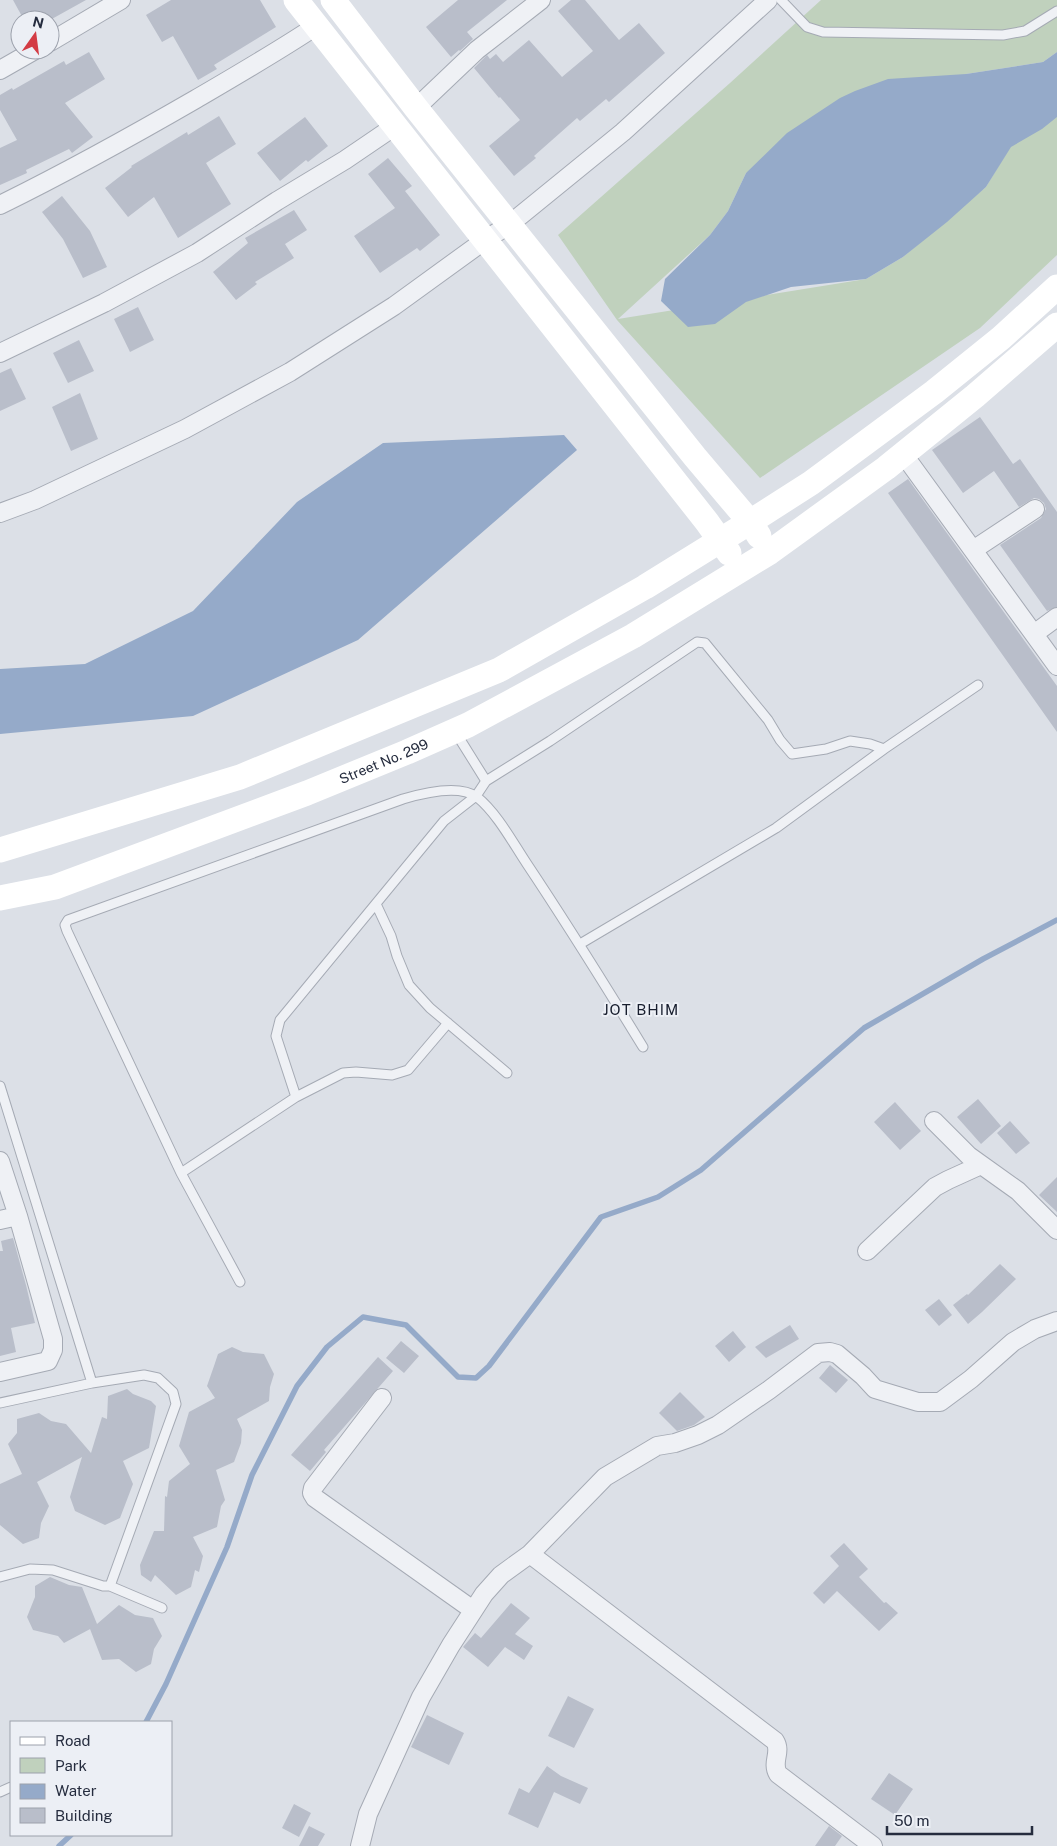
<svg xmlns="http://www.w3.org/2000/svg" width="1057" height="1846" font-family="'Public Sans',sans-serif">
	<style>
		.green { fill: #c0d1bd }
		.water { fill: #95aac9 }
		.lines { fill: none; stroke-linecap: round; stroke-linejoin: round }
		.stream { stroke: #95aac9; stroke-width: 5.5 }
		.building { fill: #b9beca }
		.lane-casing { stroke: #a5aab4; stroke-width: 11 }
		.street-casing { stroke: #a5aab4; stroke-width: 20 }
		.lane { stroke: #eff1f5; stroke-width: 9 }
		.street { stroke: #eff1f5; stroke-width: 18 }
		.secondary { stroke: #fff; stroke-width: 25 }
		.labels { text-anchor: middle; dominant-baseline: central; stroke-width: 4; stroke-linejoin: round; paint-order: stroke }
		.street-label { font-size: 14px; fill: #252c3e; stroke: #eceff5 }
		.neighbourhood-label { font-size: 15px; letter-spacing: 1px; fill: #181e2e; stroke: #eceff5 }
	</style>
	<rect width="100%" height="100%" fill="#dce0e7"/>
	<path class="green" d="M821,0H1057V52L1043,62L966,74L746,173L728,211L710,235L618,319L866,279L903,257L986,187L1010,147L1057,110V255L980,328L760,478L617,320L558,235L730,83Z"/>
	<path class="water" d="M1057,52V117L1042,129L1011,147L986,187L947,222L903,257L866,279L791,287L746,302L715,324L688,327L661,301L665,279L710,235L728,211L746,173L787,133L840,98L855,91L888,79L966,74L1043,62Z
		M564,435L577,450L358,640L193,716L0,734V669L85,664L193,611L297,502L383,443Z"/>
	<g class="lines">
		<path class="stream" d="M146,1722L166,1684L227,1547L252,1475L297,1386L327,1347L363,1317L406,1325L458,1377L476,1378L489,1366L601,1217L658,1197L701,1170L864,1028L983,959L1057,920
			M59,1846L71,1835"/>
	</g>
	<path class="building" d="M13,0H86L50,20H24Z
		M171,0H260L276,27L214,65L217,69L198,80L173,36L162,42L146,15Z
		M458,0H507L467,32L473,39L460,51L459,50L451,57L426,27Z
		M571,0H585L619,40L639,23L665,53L609,102L606,99L580,121L577,118L534,156L536,158L514,176L489,146L520,120L500,97L499,98L474,68L487,55L490,59L496,54L503,62L529,40L562,77L593,51L558,11Z
		M89,52L105,79L65,103L93,137L72,153L69,149L26,170L27,173L0,185V148L17,140L0,110V95L12,88L13,90L64,61L66,65Z
		M219,116L236,144L206,163L231,204L178,238L154,197L128,217L105,188L132,167L131,166L187,132L188,135Z
		M305,117L328,146L308,162L306,160L280,181L257,153Z
		M388,158L412,186L405,191L440,235L420,251L417,248L380,273L354,236L395,208L368,174Z
		M62,196L90,231L107,267L83,278L63,239L42,212Z
		M294,210L307,230L285,244L294,258L255,282L257,284L236,300L213,272L248,243L245,238Z
		M138,307L154,340L130,352L114,319Z
		M79,340L94,371L68,383L53,353Z
		M11,368L26,399L0,411V373Z
		M80,393L98,439L71,451L52,407Z
		M980,417L1013,464L1020,459L1057,512V607L1047,611L1000,545L1041,518L1046,509L1044,503L1039,499L1034,498L1019,507L994,471L963,493L932,450Z
		M908,479L1057,686V732L888,493Z
		M978,1099L1001,1126L981,1144L957,1117Z
		M895,1102L921,1131L900,1150L874,1122Z
		M1010,1121L1030,1143L1016,1154L997,1133Z
		M1057,1177V1212L1039,1195Z
		M13,1238L26,1285L35,1323L11,1328L16,1352L0,1356V1251H3L1,1241Z
		M1000,1264L1016,1279L982,1312L968,1324L953,1305L967,1294L968,1295Z
		M939,1299L952,1315L939,1326L925,1310Z
		M790,1325L799,1339L766,1358L755,1347Z
		M733,1331L746,1347L729,1362L715,1346Z
		M401,1341L419,1356L404,1373L386,1358Z
		M232,1347L243,1352L264,1354L274,1374L270,1387L269,1401L237,1419L242,1430L241,1443L234,1462L216,1470L225,1500L221,1506L217,1527L193,1537L203,1556L199,1572L195,1570L191,1587L176,1595L155,1575L151,1582L141,1575L140,1565L154,1531H164L165,1496L167,1497L169,1481L190,1464L179,1446L189,1412L215,1398L207,1386L214,1366L218,1354Z
		M378,1357L393,1371L324,1450L326,1452L310,1471L291,1455Z
		M830,1365L848,1380L836,1393L819,1378Z
		M127,1389L133,1394L151,1401L156,1406L149,1448L123,1461L133,1484L120,1518L105,1525L75,1511L70,1497L82,1457L37,1482L49,1506L41,1523L39,1538L23,1544L0,1525V1484L22,1474L8,1444L17,1433V1419L39,1413L51,1421L66,1424L91,1453L102,1417L107,1419L108,1396Z
		M680,1392L705,1417L694,1425L677,1431L659,1413Z
		M844,1543L868,1569L859,1577L884,1603L886,1602L898,1613L879,1631L837,1591L824,1604L813,1593L839,1566L830,1556Z
		M50,1577L69,1585L82,1587L97,1624L119,1605L135,1615L153,1618L162,1636L154,1649L151,1664L136,1672L119,1659L102,1660L90,1629L92,1628L64,1643L58,1636L33,1630L27,1617L35,1597V1586Z
		M511,1603L530,1618L515,1634L533,1646L524,1660L505,1647L488,1667L463,1647L475,1633L481,1638Z
		M568,1696L594,1709L574,1748L548,1736Z
		M427,1715L464,1733L449,1765L411,1747Z
		M547,1766L561,1776L588,1788L580,1804L554,1792L538,1828L508,1814L519,1788L529,1793Z
		M889,1773L913,1789L895,1815L871,1799Z
		M294,1804L311,1813L299,1837L282,1828Z
		M309,1826L325,1834L318,1846H299Z
		M829,1826L842,1836L835,1846H815Z"/>
	<g class="lines">
		<defs>
			<path id="lane" d="M781,0L807,27L823,32L1003,35L1025,31L1057,11
				M456,733L486,781
				M376,904L391,936L397,956L409,985L430,1008L507,1073
				M580,944L776,828L884,749
				M0,1086L92,1383
				M296,1097L276,1036L280,1020L444,821L476,796L486,781L550,741L697,642L705,643L768,720L780,740L792,754L826,749L850,741L870,744L884,749L978,685
				M181,1173L296,1097L343,1073L356,1072L392,1075L408,1070L448,1023
				M240,1282L181,1173L67,931L65,925L68,920L403,799C423,793 459,784 477,797C497,813 513,843 527,864C567,924 605,985 643,1047
				M0,1403L92,1383L144,1375L158,1378L173,1392L176,1404L110,1586H103L53,1570L30,1569L0,1577
				M110,1586L162,1608
				M0,1792L11,1787"/>
			<path id="street" d="M50,42L121,0
				M0,70L35,50
				M416,108L477,50L541,0
				M0,205C67,172 132,136 196,99C237,75 277,52 316,26
				M0,353L104,303L197,253L277,201L345,160L395,126
				M904,455L1057,666
				M0,513L35,500L185,429L290,372L394,306L485,240L510,224L623,132L768,0
				M973,550L1035,509
				M1034,634L1057,617
				M934,1121L969,1156L1018,1191L1057,1230
				M0,1161L18,1216L53,1339V1350L48,1361L0,1372
				M0,1220L18,1216
				M867,1251L935,1187L948,1180L981,1165
				M382,1398L313,1488L312,1493L315,1498L473,1610
				M530,1554L775,1741C782,1752 771,1762 778,1774L873,1846
				M360,1846L368,1814L421,1697L451,1645L484,1594L501,1575L530,1554L605,1477L657,1446L675,1443L698,1435L718,1425L769,1390L818,1353L830,1352L837,1354L863,1376L875,1389L918,1402H940L971,1379L1013,1342L1035,1329L1057,1321"/>
		</defs>
		<use href="#lane" class="lane-casing"/>
		<use href="#street" class="street-casing"/>
		<use href="#lane" class="lane"/>
		<use href="#street" class="street"/>
		<g class="secondary">
			<path d="M296,0L707,522L729,553"/>
			<path d="M333,0L416,108L695,457L750,522L759,536"/>
			<path d="M0,850L240,777L499,670L645,587L750,522L811,483L934,392L1001,338L1057,287"/>
			<path id="s1" d="M0,898L55,887L307,793L407,752L468,725L633,636L770,552L886,468L975,396L1057,325"/>
		</g>
	</g>
	<g class="labels">
		<g class="street-label">
			<text stroke="none"><textPath href="#s1" startOffset="408">Street No. 299</textPath></text>
		</g>
		<g class="neighbourhood-label">
			<text x="641" y="1009">JOT BHIM</text>
		</g>
	</g>
	<rect x="10" y="1721" width="162" height="115" fill="#eceff5" stroke="#9ca1ac"/>
	<rect x="20" y="1737" width="25" height="8" fill="#ffffff" stroke="#9ca1ac"/>
	<text x="55" y="1746" font-size="15" fill="#252c3e">Road</text>
	<rect x="20" y="1758" width="25" height="15" fill="#c0d1bd" stroke="#9ca1ac"/>
	<text x="55" y="1771" font-size="15" fill="#252c3e">Park</text>
	<rect x="20" y="1784" width="25" height="15" fill="#95aac9" stroke="#9ca1ac"/>
	<text x="55" y="1796" font-size="15" fill="#252c3e">Water</text>
	<rect x="20" y="1808" width="25" height="15" fill="#b9beca" stroke="#9ca1ac"/>
	<text x="55" y="1821" font-size="15" fill="#252c3e">Building</text>
	<g transform="translate(35 35) rotate(14)"><circle r="24" fill="#eceff5" stroke="#9ca1ac"/>
	<path d="M0-4L9 19L0 12L-9 19Z" fill="#d33b44"/>
	<text y="-8" font-size="14" font-weight="bold" text-anchor="middle" fill="#252c3e">N</text>
	</g>
	<path d="M887 1826v8h145v-8" fill="none" stroke="#252c3e" stroke-width="2.5"/>
	<text x="894" y="1826" font-size="15" fill="#252c3e" stroke="#eceff5" stroke-width="4" paint-order="stroke">50 m</text>
</svg>
